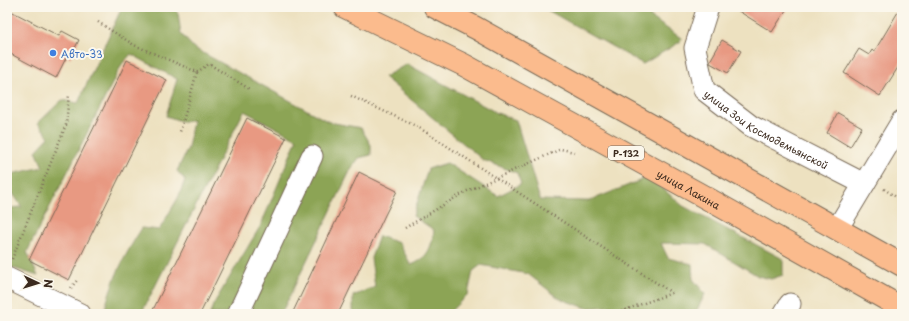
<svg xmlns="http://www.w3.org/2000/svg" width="909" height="321" font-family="'Playpen Sans',sans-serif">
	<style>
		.forest { fill: #8ca455; stroke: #64673a }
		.building { fill: #e89982 }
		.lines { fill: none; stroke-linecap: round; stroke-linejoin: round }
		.minor-casing { stroke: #796a57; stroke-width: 23 }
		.highway-casing { stroke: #796a57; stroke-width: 24 }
		.path { stroke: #796a57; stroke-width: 2.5; stroke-dasharray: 1 3; stroke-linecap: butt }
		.minor { stroke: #fff; stroke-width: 21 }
		.highway { stroke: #fbbb8d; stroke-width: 22 }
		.shop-dot { fill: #3f7fe0; stroke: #fbf7ec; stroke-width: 1.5 }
		.labels { text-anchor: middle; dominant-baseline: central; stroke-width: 4; stroke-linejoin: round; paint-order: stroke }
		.shield { fill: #fbf7ec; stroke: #75685c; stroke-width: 1 }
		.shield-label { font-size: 9px; font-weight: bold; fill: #3b2a1e }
		.shop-label { font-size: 10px; fill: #366cbe; stroke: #fbf7ec; text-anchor: start }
		.street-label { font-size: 10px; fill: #3b2a1e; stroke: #fbf7ec }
	</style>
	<rect width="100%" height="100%" fill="#fbf7ec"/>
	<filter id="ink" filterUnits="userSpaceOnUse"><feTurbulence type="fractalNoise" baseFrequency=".025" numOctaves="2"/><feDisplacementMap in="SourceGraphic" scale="8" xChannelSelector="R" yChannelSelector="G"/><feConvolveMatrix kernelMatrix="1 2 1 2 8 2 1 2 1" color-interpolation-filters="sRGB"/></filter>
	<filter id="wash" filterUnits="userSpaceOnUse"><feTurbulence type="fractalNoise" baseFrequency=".012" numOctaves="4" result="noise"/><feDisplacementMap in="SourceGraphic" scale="16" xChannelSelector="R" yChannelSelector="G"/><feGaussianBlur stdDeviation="0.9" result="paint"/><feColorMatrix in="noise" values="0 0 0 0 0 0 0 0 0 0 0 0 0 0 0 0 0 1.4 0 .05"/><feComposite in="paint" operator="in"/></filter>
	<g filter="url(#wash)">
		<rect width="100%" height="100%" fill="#ede1c0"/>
		<path class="forest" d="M122,7H172L178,13L181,34L194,48L329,122L361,128L371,145V155L359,158L351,169L281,314H210L213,305L261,225L297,139L244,111L141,314H104C110,283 125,254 142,228L159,230L178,198L185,180L177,171L188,148L193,120L184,122L166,116L177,79L131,54L122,64L27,252L38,276L7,266V208L22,207L7,185V175L43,167L36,151L49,137L38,123L62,100L78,103Z
			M542,7H654L650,17L681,38L680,42L643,64Z
			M407,64L497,113L516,120L540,200L589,201L649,177L683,206L783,259V275L771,279L758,276L705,244L661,243L668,258L692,264L693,279L705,294L695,314H624L615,306L587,308L560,299L528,274L481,265L473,271L468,294L448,314H353V296L375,287L371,258L379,236L399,243L411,265C428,259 432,246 434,230L413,216L428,169L447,163L498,196L521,184L517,173L483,160L384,77Z"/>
		<g id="blocks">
			<path class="building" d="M732,7H788L772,32Z
				M901,7L902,61L880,96L844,73L859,49L869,55L872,50L874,52Z
				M7,9L59,36L62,31L79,40L70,58L67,56L56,78L7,52Z
				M722,40L741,51L728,73L710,63V61Z
				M127,60L167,80L69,280L29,260Z
				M838,113L862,127L850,147L827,133Z
				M247,118L286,138L200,314H151Z
				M359,172L397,191L385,215L338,314H292Z"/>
		</g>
	</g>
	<g filter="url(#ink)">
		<use href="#blocks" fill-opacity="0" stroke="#796a57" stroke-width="1"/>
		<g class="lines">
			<defs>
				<g id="minor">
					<path id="s1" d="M708,7L695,48L704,90L751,126L864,184"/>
					<path d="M837,229L902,121"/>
					<path d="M7,278L80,314"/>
					<path d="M238,314L312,156"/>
					<path d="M784,314L790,304"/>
				</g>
				<g id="highway">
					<path id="s2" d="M345,7L464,65L710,200L902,308"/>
					<path d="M435,7L476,28L902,265"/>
				</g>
			</defs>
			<use href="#minor" class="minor-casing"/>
			<use href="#highway" class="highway-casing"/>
			<path class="path" d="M98,22L134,45L197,72L180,132
				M197,72L209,64L251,90
				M351,96L418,127L672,293
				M884,189L902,201
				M405,228L465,192L561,149L574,152
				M12,259L66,125L69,94
				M71,288L78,279
				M614,314L672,293"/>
			<use href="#minor" class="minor"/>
			<use href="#highway" class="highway"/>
		</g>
	</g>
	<circle class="shop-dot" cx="53" cy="53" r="4"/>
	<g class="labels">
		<rect class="shield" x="608" y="146" width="36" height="14" rx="3"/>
		<g class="shield-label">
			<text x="626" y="153">Р-132</text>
		</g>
		<g class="shop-label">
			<text x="61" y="53">Авто-33</text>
		</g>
		<g class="street-label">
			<text stroke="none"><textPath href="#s1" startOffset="160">улица Зои Космодемьянской</textPath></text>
			<text stroke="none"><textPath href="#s2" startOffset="389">улица Лакина</textPath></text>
		</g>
	</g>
	<rect width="909" height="321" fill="none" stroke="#fbf7ec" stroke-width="24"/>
	<g transform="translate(38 283) rotate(94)" stroke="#fbf7ec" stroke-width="3" paint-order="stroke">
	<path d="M0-3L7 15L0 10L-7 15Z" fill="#3b2a1e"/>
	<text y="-6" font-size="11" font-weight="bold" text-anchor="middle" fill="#3b2a1e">N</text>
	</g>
</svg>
